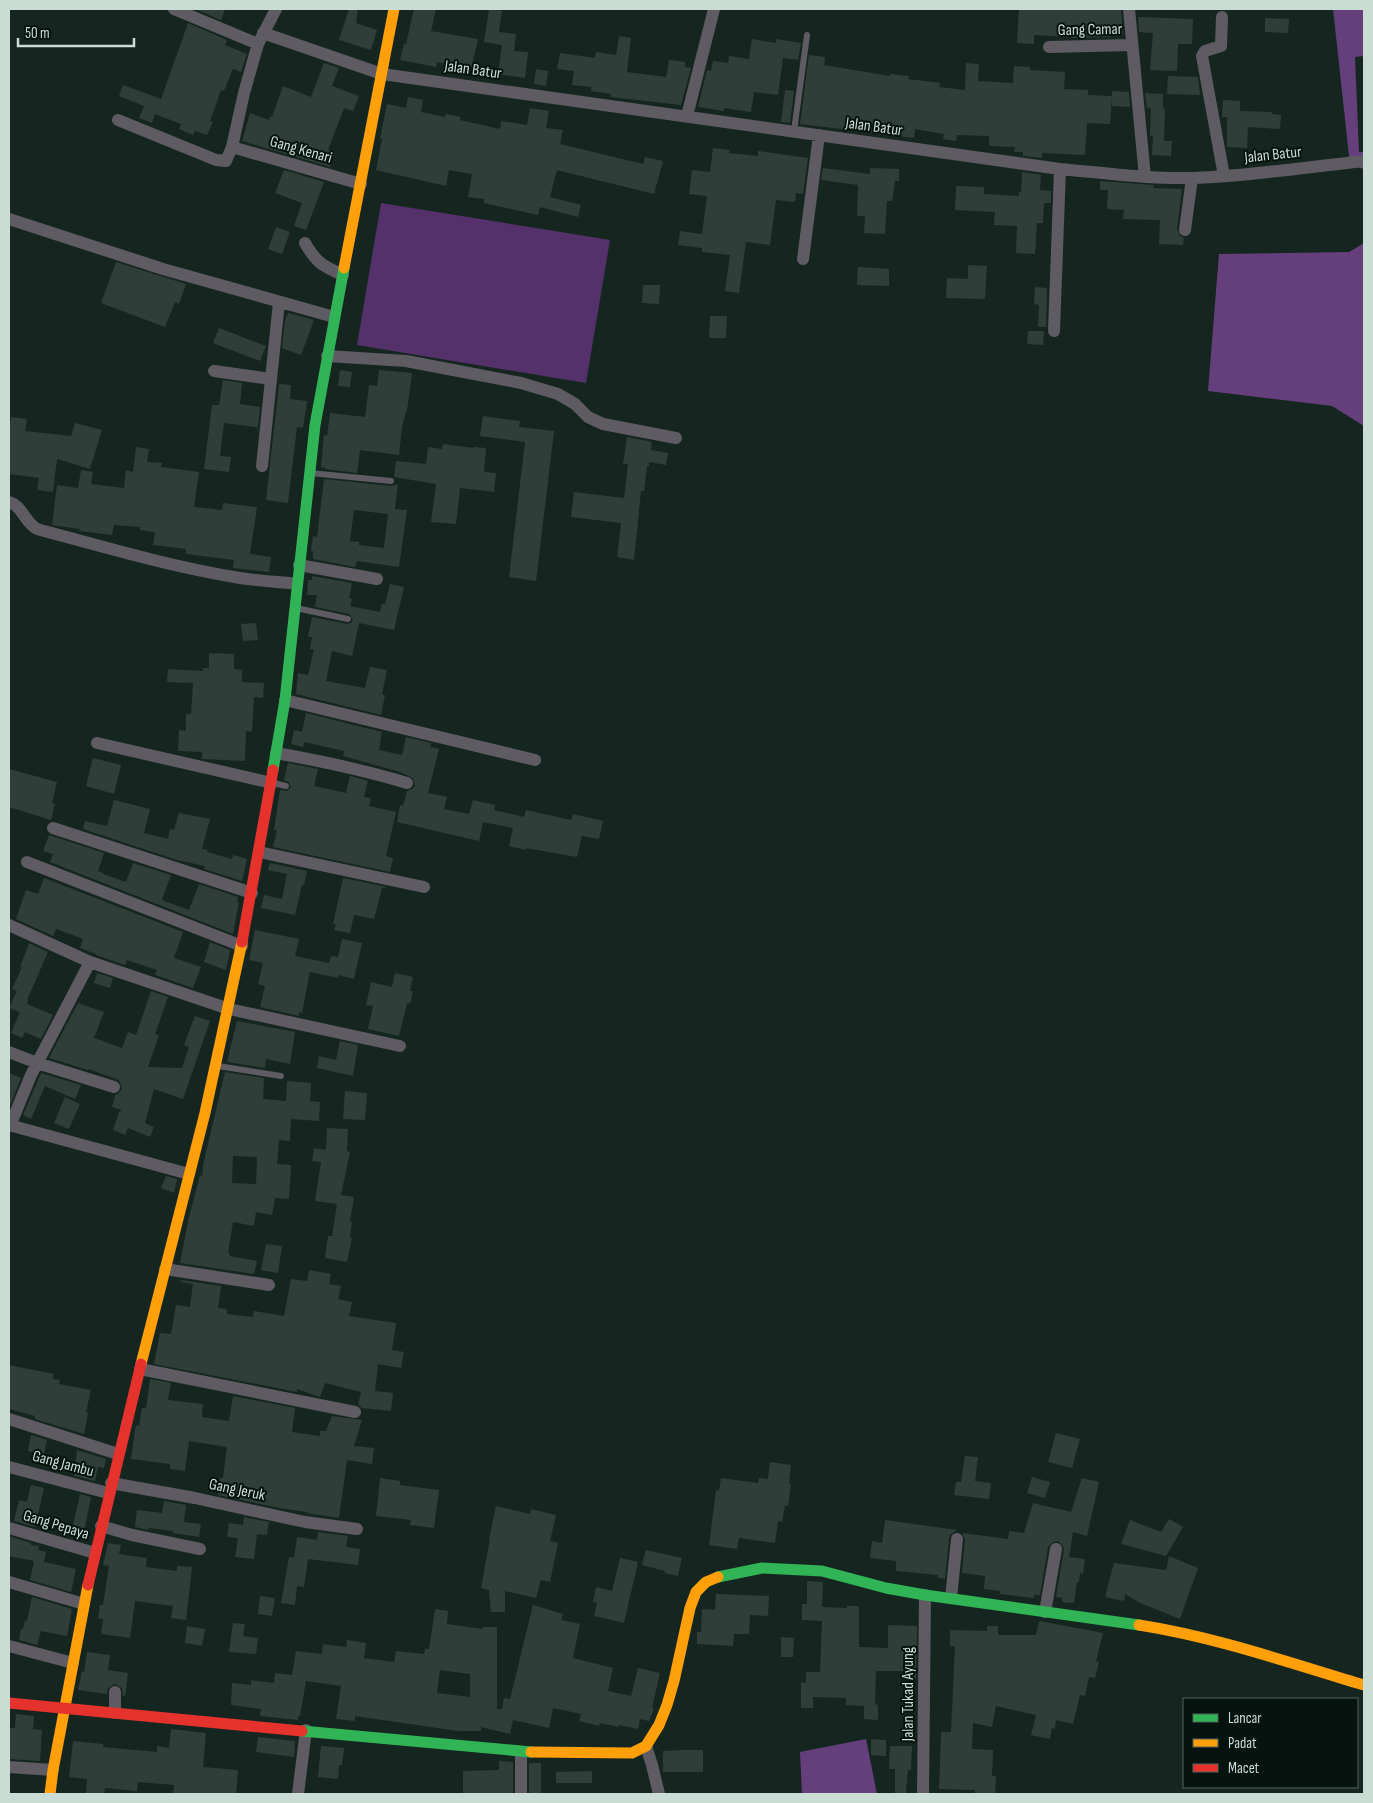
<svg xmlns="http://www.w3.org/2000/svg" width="1373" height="1803" font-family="'Sofia Sans Condensed',sans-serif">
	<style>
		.green { fill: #54316a }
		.forest { fill: #643f7b }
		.building { fill: #303e39; fill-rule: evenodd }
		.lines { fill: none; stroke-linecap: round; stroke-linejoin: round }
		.lane { stroke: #5e5b63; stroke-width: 6 }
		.street { stroke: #5e5b63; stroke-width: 12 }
		.fast { stroke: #30b455; stroke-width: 11 }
		.slow { stroke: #ff9f0a; stroke-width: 11 }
		.jam { stroke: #e5322d; stroke-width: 11 }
		.labels { text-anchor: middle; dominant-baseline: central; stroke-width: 4; stroke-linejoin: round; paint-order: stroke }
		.street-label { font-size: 16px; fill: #caddd4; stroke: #06130e }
	</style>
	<rect width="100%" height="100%" fill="#152620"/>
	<path class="green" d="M381,203L610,240L586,383L357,345Z"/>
	<path class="forest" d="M1333,9H1364V56L1355,57L1359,152H1364V169L1350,165Z
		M1364,243V426L1332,406L1208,391L1219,254L1349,252Z
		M866,1739L877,1794H802L800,1752Z"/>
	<path class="building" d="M195,9H225L221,20Z
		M349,9H358L356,23L377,30L371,50L339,40Z
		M414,9H436L431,31L478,39L471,69L437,62L436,67L400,60L404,44H406Z
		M489,9L502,11L499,32L516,34L514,51L528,52L525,78L498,74L502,45L484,42Z
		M1019,9H1121L1123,34L1111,33L1110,37L1071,38V37L1034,35V44L1017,43Z
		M1138,17L1193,19L1192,44H1178L1177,71L1150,70L1153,33L1139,32Z
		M1265,18L1289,19L1288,33L1265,32Z
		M188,23L227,40L225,45L247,54L241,72L233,69L224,91L221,90L210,121L213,122L207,135L195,131L193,135L179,129L181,124L155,114L152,123L139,118L144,106L119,96L123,85L161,99Z
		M619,36L631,38L627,72L666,77L669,60L685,62V67L691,68L681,105L611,97V94L591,91V87L572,85L574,71L557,69L560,53L595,58L596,52L616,55Z
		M752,39L776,43V39L801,43L798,60L783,58L778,95L754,92L751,112L724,108V111L698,107L707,70L711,71L713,61L728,63L729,56L749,59Z
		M809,55L825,57L824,65L890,76V74L909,76L908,79L940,83L939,87L965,90L966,63L979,64L978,81L1013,83L1014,66L1030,67V70L1065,72L1064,89L1088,90V95L1112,96L1110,124L1087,123L1085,155L1042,153V158L1023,156V152H1014L1015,147L989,146V136L957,135L956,141L943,139L944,134L915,129L914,138L800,124Z
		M324,63L339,68L332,86L359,96L353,111L344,108L328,150L335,152L330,167L242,141L250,113L269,120L270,116L272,117L283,86L311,97Z
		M536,69L548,71L546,86L534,84Z
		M1168,76L1198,77L1200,95L1167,94Z
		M785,90L794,91L790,123L781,122Z
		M1112,91L1129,92L1130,107L1112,106Z
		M1145,93L1163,94V108L1165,109L1164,141H1172L1171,156L1152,155L1153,136H1150L1151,108H1147Z
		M408,97L423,100L421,112L445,117L446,114L461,117L460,120L500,129L501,121L527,125L530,108L549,111L546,128L563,130L560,144L643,164L645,157L663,161L654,194L557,170L550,197L581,205L578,217L540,207L538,215L484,203V199L468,197L472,174L449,170L446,186L376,170L382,139H380L387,104L406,108Z
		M1223,100L1240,101V111L1272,112V114L1281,115L1280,129L1248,127L1247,148L1227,147V117H1222Z
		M713,148L730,150L729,153L758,156V151L808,158L803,194L796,193L795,202L776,200L770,245L746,242L739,293L725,291L730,255L702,252V248L678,245L680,231L702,234L707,196L689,194L692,170L710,172Z
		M823,168L870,174V168L899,169V181H895L892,201H887L885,234L864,233L865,216H857L858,185L821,180Z
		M284,170L324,182L306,230L294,226L302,203L275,193Z
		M1022,172L1041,175L1040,190L1051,191V203H1044L1043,223H1037L1035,254L1016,253L1017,226L994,225L995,212L955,210L956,186L984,187V194L1019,196V192H1021Z
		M1100,181L1154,185L1153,188L1182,189L1177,229L1180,236L1184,238L1183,245L1159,244L1160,220L1123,219L1124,210L1107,209L1108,190H1100Z
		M276,227L290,232L282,254L268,249Z
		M116,262L186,284L179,304L175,302L165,327L101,303Z
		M968,265L987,266L985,299L946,298L947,278L968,279Z
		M858,267L889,269V286L857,285Z
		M643,285H660L659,304L642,303Z
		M1035,287L1047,288L1046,327H1038L1039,305L1034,304Z
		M288,313L314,320L301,355L282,348L285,321Z
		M710,316H727L726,338H709Z
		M219,328L266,346L260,361L213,343Z
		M1028,331H1044L1043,345L1027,344Z
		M340,370L352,372L350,387L338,386Z
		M379,370L412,373L407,411H406L402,427L399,455L360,450L357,473L325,469V468L321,467L324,435L327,436L330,413L365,417L369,385L377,386Z
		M223,380L242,383L240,404L260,407L257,434V427L224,423L220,456L231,457L229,472L204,469L212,405H219Z
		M279,384L291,385L290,399L307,401L303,428L297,427L288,503L266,500Z
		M483,416L520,421L519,427L554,431L536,581L509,577L525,442L480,436Z
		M11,417L27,419L25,431L71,436L75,423L102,430L90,469L57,459L53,492L37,490L39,478L9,474V433Z
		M627,437L652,442L651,450L668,453L666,465L649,462V466H647L644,491H641L634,560L617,557L621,523L571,517L574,492L624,498L628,464H623Z
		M443,444L474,448V447L486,448L484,472L496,473L494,492L460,488L456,524L431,522L436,484L394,477L396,461L426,464L428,447L442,449Z
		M136,447L149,449L147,462L162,463L161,467L199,472L194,507L222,510L223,503L257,507L250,554L271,557L269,572L233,568L234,560L186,554V549L153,545L155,532L140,530V527L114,525L112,535L79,531L80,529L52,525L57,485L78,488L81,470L93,472L91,484L124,488L126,470L133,472Z
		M324,479L391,486L398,484L395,509L407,510L399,567L357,561L355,567L313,559V551H311L313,536L317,537ZM354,510L388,514L384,548L359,545V542L350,541Z
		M312,576L352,583L349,598H352L350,606L380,612L382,604H385L390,584L404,587L394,630L359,623L352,656L332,651L326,681L365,688L370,667L387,670L382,694L385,695L381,715L296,694L298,673L308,675L314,650L310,649L312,637H308L312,617L347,624L351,623L353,620L349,614L315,607L317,595H307L308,580H312Z
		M256,623L258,640L243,641L241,624Z
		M209,653L234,654V669L242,670V682L264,683L263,698L254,697L252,732L246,731L245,761L202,759V752L178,751L179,730L186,731V714H191L193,683L167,682L168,669L203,671V668H209Z
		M306,713L382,732L379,750L402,755L406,737L431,743L430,747L439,749L428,793L447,797L444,809L469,814L473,800L495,805L494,810L524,817L526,810L571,820L573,814L603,821L599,839L582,836L577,857L526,848V850L509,846L513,828L483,822L479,841L397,822L400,805L403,806L407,791L412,789L415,786L413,778L400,772L343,756L344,751L304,742L303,747L291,744L294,730L302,732Z
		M93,758L121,765L114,794L86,786Z
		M288,763L318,769L314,786L346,793L350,776L368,781L364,797L371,798L369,806L396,812L386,856L393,858L390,872L273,847L277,830H274L280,790L287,791L291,787L289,782L284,780Z
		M9,769L57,782L52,803L55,804L51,820L9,807Z
		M114,800L150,809L144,833L168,839L170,829L174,830L179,813L210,819L202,849L208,850L207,852L232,859L233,855L247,859L242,881L204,869L205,866L177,860L83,829L85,821L107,826Z
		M49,835L104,853L98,871L103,873V874L126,882L133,863L171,875L162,900L189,910L199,884L238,897L237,902H239L233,934L50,862L53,854L43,851Z
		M270,863L307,871L304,885H302L295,915L261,908L264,895L282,899L287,874L268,870Z
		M44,878L183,932L174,958L201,967L193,988L155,975L157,970L127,960L125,965L96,955V954L80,948L83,939L56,929L53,936L16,919L26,890L38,894Z
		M343,878L387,887L382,888L374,919L354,915L350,933L334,930L336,924H333Z
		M255,930L299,939L295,956L329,963L331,956L338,957L342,939L362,943L354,979L338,975V978L310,972L302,1013L299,1012V1016L260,1007L265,986L258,984L263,963L249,960Z
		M210,942L230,950L226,970L204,962Z
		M29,943L48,952L27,1000H28L27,1004L53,1015L41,1039L25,1032L22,1038L11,1033L20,1012L9,1008L17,991L12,989L22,967H20Z
		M97,973L113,978L110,988L94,983Z
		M395,973L413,977L410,991H413L410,1004L407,1003L399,1036L368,1029L373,1006L366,1005L371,982L392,987Z
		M151,991L168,997L155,1034L159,1035L148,1067L182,1068L189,1047L184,1045L195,1016L210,1021L183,1099L154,1089L145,1123L154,1127L150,1137L128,1128L125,1135L113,1130L119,1112H120L122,1110L112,1107L115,1095L119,1093L122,1089L119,1080L88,1069V1070L49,1058L78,1003L104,1012L94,1038L122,1048L128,1032L136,1035Z
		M237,1021L295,1032L290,1064L266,1059L265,1068L227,1062Z
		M340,1041L358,1045L353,1076L317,1068L319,1056L336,1060Z
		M225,1072L264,1078L263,1099L286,1101L287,1081L311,1083L310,1101L320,1102L319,1121L291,1119L290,1141L279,1140L277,1164L291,1165L289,1199L275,1198L272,1215L256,1212L254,1226L233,1222L228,1253H230L229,1256L257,1261L254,1274L180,1263L189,1217L200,1175L202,1176L203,1165ZM233,1156L257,1157L256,1184L232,1183Z
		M9,1073L21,1078L9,1108Z
		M41,1073L81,1085L75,1099L45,1086L31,1119L23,1115Z
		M345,1091L367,1093L365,1120L343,1119Z
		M65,1097L80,1104L69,1129L54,1123Z
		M327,1128L348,1129L347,1151L350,1152L341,1195L354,1197L350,1222H352L350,1238H352L347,1262L325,1258L328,1236H332L337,1204L315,1201L321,1162L312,1161L314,1148L326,1150Z
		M166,1176L177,1179L174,1193L161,1188Z
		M266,1244L282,1246L278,1273L261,1270Z
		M309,1270L331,1274L329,1284L341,1286L338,1299L352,1302L349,1316L396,1323L392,1350L404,1352L401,1368L378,1364L375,1391L393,1393L391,1411L362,1408L358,1405L361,1392L325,1383L320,1397L297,1389V1392L154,1364L160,1333L171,1334L176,1305L190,1307L193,1284L180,1282L181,1280L221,1286L218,1308L227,1309V1314L253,1317L254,1311L284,1316L291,1279L307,1281Z
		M9,1365L54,1374L53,1379L60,1380L59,1384L91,1390L86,1412L88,1413L84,1434L35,1419V1416L9,1409Z
		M150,1379L171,1383L168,1400L203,1404L202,1417L229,1421L233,1396L295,1408L292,1432L320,1436V1431H326L332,1416L362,1420L354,1446L374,1448L372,1464L347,1460L339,1518L307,1513V1512L279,1508L218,1495L220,1478H223L227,1447L189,1441L185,1471L170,1469V1464L131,1459L135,1430L136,1425L139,1426L142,1408H146Z
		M1056,1433L1080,1439L1072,1468L1048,1462Z
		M31,1435L47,1440L44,1454L28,1451Z
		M77,1450L106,1459L104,1468L98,1467L95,1481L74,1476Z
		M965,1456L978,1457L975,1481L991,1483L989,1499L954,1495L956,1482H961Z
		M770,1462L791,1465L789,1483L791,1484L788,1506L785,1505L782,1522L778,1521L775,1543L739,1538L737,1549L709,1545L716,1490L719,1491L721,1478L758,1483L759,1478L768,1479Z
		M1032,1477L1050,1482L1045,1498L1027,1493Z
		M380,1478L400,1481V1485L439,1490L434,1528L410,1525L411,1520L376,1516Z
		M1082,1478L1099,1482L1087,1536L1073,1532L1069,1557L1085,1559L1083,1574L1080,1573L1079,1582H1077L1074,1603L1062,1602V1598L1056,1597L1064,1550L1063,1546L1058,1541L1053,1542L1048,1547L1040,1595H1034V1598L1000,1594V1591L984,1589L985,1576L962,1573L965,1540L962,1533L1008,1539L1009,1531L1024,1533L1033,1503L1071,1512Z
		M31,1485L44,1488L35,1527L14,1521L19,1500L27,1502Z
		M80,1494L91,1497L83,1537L71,1535Z
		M164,1501L186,1505L184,1522L201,1524L199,1537L173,1533V1531L149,1528L148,1530L135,1527L137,1510L162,1513Z
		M496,1506L530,1514L531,1509L556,1515L550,1541L558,1543L550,1582L541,1580L536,1598L505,1591V1612H491L489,1590L481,1588L490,1539H489Z
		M244,1517L269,1522L267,1535L257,1534L254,1559L235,1557L238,1538L227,1537L229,1523L243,1525Z
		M1169,1519L1183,1527L1166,1556L1121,1544L1130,1520L1161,1532Z
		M885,1520L957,1530L951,1534L949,1538L945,1579L938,1578V1575L896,1571V1561L870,1558L872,1541L882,1543Z
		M318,1532L348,1536L346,1547L360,1549L358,1565L308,1559L304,1587L297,1586L295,1605L281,1603L289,1557L294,1558L297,1537L317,1540Z
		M9,1536L31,1543V1545L39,1546L38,1550L46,1552L44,1562L76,1569L71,1592L30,1580L34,1561L9,1556Z
		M108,1543L121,1545L119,1554L147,1558L146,1567L177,1571V1566L192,1567L186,1620L171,1618L173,1606L135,1601L130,1638L101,1634L103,1619L98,1618L100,1605H103L109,1566L103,1565Z
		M646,1550L682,1558L678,1576L664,1573L665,1571L642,1565Z
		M1169,1556L1198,1568L1180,1619L1138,1602L1125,1594L1124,1601L1105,1597L1114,1563L1166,1570Z
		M620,1558L638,1562L624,1623L594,1616L597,1603L593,1602L596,1587L612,1591Z
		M807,1581L823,1582L822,1607L847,1608V1606H859V1647L888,1648V1625L917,1626L916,1679H906V1671H876L875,1704L878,1705V1720L864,1719V1706L846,1705V1698L813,1697V1708H801V1682L806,1683V1672H820L822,1621L802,1620V1604H807Z
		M716,1594L769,1596L768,1616L750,1615L749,1634H734L733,1646L697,1644V1632H701L702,1609L715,1610Z
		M260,1596L275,1598L272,1616L258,1614Z
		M32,1597L72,1609L67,1636L41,1631L37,1645L19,1640L21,1629H23L25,1620L27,1621Z
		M533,1605L563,1614L561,1620L580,1624L573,1658L613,1668L608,1691L631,1696L638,1668L660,1673L652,1708L654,1709L649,1721L640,1719L638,1729L619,1725V1727L600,1723L599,1726L579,1721L581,1714L553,1708L549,1728L513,1720L510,1734L481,1727V1731H458L355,1716V1721L336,1719L341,1686L306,1681L300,1716H298V1720L260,1716L261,1709L231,1705L232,1683L251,1685V1680L274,1683L275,1673L292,1675L296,1651L322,1654L323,1644L346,1647L347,1640L366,1643L364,1658L394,1662L396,1651L424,1654L425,1649H429L435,1609L448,1611L447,1624L482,1629V1627H497V1709H502L504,1698L510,1699ZM440,1670L470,1674V1697L437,1693Z
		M1039,1621L1103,1633L1096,1661L1099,1662L1095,1678L1089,1677L1085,1696L1080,1695L1073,1724L1056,1720L1055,1729L1052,1728L1050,1739L1031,1735L1036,1715L996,1706L992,1727L973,1723L972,1749L993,1750L992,1776H996L995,1794H975V1790L939,1789L941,1732H951L955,1646H950V1630L987,1631V1626H998V1635H1036Z
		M233,1623L245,1624L243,1636L258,1638L256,1654L229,1652Z
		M187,1626L205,1629L202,1646L185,1643Z
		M781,1637L794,1638L793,1657H781Z
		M87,1652L110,1655L108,1670L128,1673L125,1696H123L122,1688L115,1684L108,1688L107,1694L78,1690L82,1671L84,1672Z
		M16,1714L34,1716L33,1729L42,1730L40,1761L9,1759L10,1728H15Z
		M171,1729L206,1733L203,1767L238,1770L236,1794H173L174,1785L138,1782L137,1791L105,1788L104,1794H86L87,1779L69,1777L73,1741L103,1744V1747L157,1752V1746L169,1748Z
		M258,1737L295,1741L294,1757L256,1752Z
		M871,1739L886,1740V1756L871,1755Z
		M321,1746L344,1748L342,1765H339L338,1779L318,1777Z
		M890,1746H912L911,1770H908L906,1793H895V1769H889Z
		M683,1750H703V1772H663V1751Z
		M499,1761L513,1762V1794H463V1771L499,1770Z
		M529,1763H541V1794H529Z
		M592,1771V1783H556V1772Z"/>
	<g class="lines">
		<path class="lane" d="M794,131L807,35
			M310,473L391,481
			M296,608L348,619
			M273,783L286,786
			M218,1066L281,1076"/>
		<path class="street" d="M174,9L258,44
			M1129,9L1145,177
			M1222,17L1221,46L1205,51L1202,56L1224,176
			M263,33L382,74L1060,169C1104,173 1148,179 1193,178C1250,176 1307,167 1364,161
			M1049,47L1131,45
			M687,116L714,9
			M118,120L216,160L226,161L232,147L244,93L258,44L276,9
			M232,147L361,184
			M9,219L163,269L334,317
			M1185,230L1192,178
			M305,243C316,262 322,266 343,275
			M803,259L819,135
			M1054,331L1060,169
			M327,356L406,361L521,383L558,394L575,404L588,417L603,424L676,438
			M214,371L271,379
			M262,466L279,302
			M9,502C22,505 25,523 37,529C104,547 172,567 240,578C259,581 279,582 297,584
			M299,565L377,579
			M285,700L535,760
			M97,743L272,783
			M276,753C321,761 364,770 407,783
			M53,828L252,893
			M259,852L424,887
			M27,862L242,946
			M9,925L90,962L229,1009L400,1046
			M9,1052L37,1063L114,1087
			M9,1125L189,1174
			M10,1126L31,1075L90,962
			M165,1269L269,1285
			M140,1369L355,1412
			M9,1419L118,1454
			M9,1467L108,1493
			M111,1483L195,1498L305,1522L357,1529
			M101,1526L132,1535L200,1549
			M9,1528L95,1553
			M9,1582L84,1604
			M951,1598L957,1539
			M1045,1612L1056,1549
			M9,1646L73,1663
			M115,1713V1692
			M646,1746L652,1765L659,1794
			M521,1752V1794
			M9,1767L53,1770
			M298,1794L306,1730
			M923,1794L925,1595"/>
		<path class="fast" d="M273,770L285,700L315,425L344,268
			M718,1577L762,1568L822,1571L886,1588L925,1595L1139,1625
			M302,1731L531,1752"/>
		<path class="slow" d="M344,268L394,9
			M141,1364L205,1113L242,942
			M1139,1625C1216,1637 1290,1663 1364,1685
			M531,1752L632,1753L646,1746L659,1725L667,1705L674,1681L690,1608L696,1592L706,1582L718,1577
			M50,1794L53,1770L88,1585"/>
		<path class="jam" d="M242,942L273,770
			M88,1585L141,1364
			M9,1703L302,1731"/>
	</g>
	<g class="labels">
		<g class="street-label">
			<text transform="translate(1090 30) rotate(-1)">Gang Camar</text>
			<text transform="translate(473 70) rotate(8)">Jalan Batur</text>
			<text transform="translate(874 127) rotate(8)">Jalan Batur</text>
			<text transform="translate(301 150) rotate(16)">Gang Kenari</text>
			<text transform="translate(1273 155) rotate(-6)">Jalan Batur</text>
			<text transform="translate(63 1464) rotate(15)">Gang Jambu</text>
			<text transform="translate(237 1490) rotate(12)">Gang Jeruk</text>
			<text transform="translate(56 1525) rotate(17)">Gang Pepaya</text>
			<text transform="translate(908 1694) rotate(-90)">Jalan Tukad Ayung</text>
		</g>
	</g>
	<rect width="1373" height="1803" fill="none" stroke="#caddd4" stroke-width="20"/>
	<rect x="1183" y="1698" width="175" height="90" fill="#06130e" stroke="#54645d"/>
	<rect x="1193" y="1714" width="25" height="8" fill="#30b455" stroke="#54645d"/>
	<text x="1228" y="1723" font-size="15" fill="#caddd4">Lancar</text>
	<rect x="1193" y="1739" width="25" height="8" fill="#ff9f0a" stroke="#54645d"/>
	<text x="1228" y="1748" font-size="15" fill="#caddd4">Padat</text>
	<rect x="1193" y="1764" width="25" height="8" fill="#e5322d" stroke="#54645d"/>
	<text x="1228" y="1773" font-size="15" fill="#caddd4">Macet</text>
	<path d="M18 38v8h116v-8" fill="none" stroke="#caddd4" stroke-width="2.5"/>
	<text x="25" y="38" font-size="15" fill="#caddd4" stroke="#06130e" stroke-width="4" paint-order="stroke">50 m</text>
</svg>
